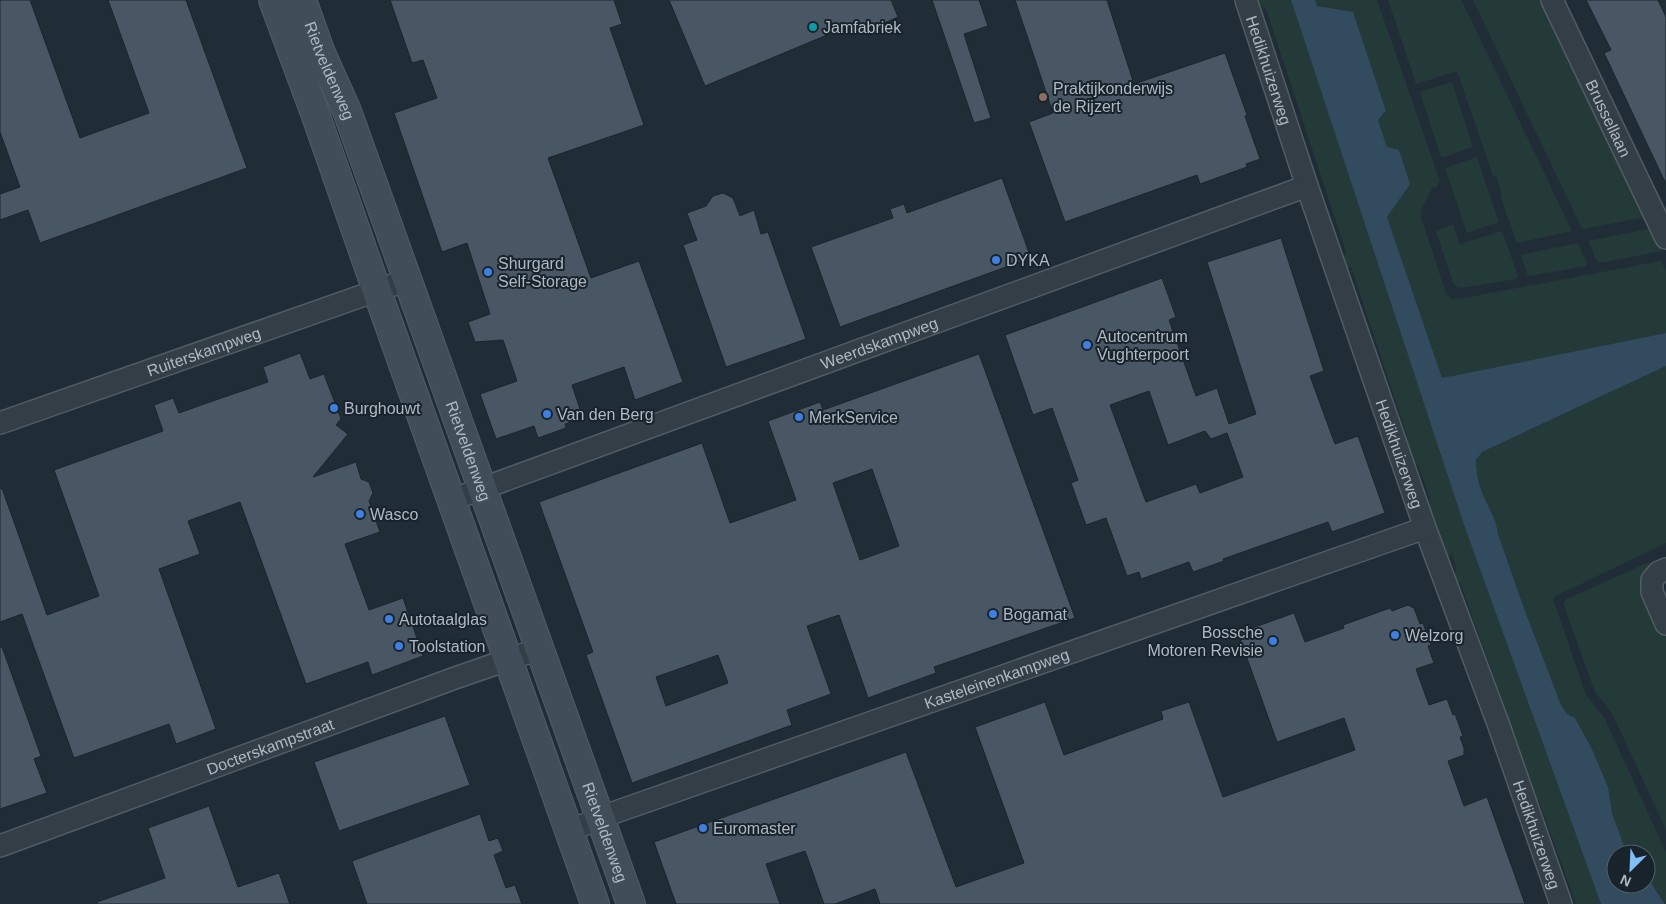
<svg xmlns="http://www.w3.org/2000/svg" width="1666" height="904" font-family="Arial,sans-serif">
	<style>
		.green { fill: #233a38 }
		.water { fill: #334b5e }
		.building { fill: #485763; stroke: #1b252e; fill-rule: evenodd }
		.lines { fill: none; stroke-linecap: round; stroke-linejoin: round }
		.minor-casing { stroke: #515c65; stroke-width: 24 }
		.secondary-casing { stroke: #515c65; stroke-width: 30 }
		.minor { stroke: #333e47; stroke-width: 21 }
		.secondary { stroke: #414e5a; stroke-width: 28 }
		.culture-dot { fill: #0f9aa8; stroke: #19232c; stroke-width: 2 }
		.education-dot { fill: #8d6e63; stroke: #19232c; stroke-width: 2 }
		.shop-dot { fill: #3f7fe0; stroke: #19232c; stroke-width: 2 }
		.labels { text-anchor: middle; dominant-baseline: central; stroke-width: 4; stroke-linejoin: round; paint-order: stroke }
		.poi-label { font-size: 16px; fill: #aeb9c4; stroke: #19232c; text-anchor: start }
		.street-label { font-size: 16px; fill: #aeb9c4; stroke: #19232c }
	</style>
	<rect width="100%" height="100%" fill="#202d37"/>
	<path class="green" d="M1258,0H1291L1464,525L1601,904H1576L1539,801L1525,795L1521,784L1527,770L1460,582L1454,591L1449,584L1457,568L1451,554L1446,565L1427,512L1430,498L1418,465L1404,458L1400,449L1407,435L1351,267H1349L1345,276L1340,266L1346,252L1266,9L1258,5Z
		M1315,0H1377L1440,181L1436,188L1433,187L1420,212L1422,214L1421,217L1446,293L1451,299H1458L1661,261L1666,271V333L1442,378L1387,217V147L1378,120L1386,111L1353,13L1317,6Z
		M1388,0H1460L1463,3L1572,231L1517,243L1500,196L1502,195L1496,175L1493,176L1457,71L1416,84Z
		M1473,0H1543L1646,216L1641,218L1582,229Z
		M1452,82L1473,147L1441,158L1420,92Z
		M1477,157L1499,222L1467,233L1445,168Z
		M1453,224L1460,244L1502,231L1518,276L1516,279L1463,288L1457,287L1453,283L1436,231Z
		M1652,228L1662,251L1600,263L1596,259L1588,241Z
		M1578,243L1587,262L1586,266L1530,276L1527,274L1521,255Z
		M1666,366V543L1556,596L1553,599L1586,695L1604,717L1666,852V904L1646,875V854H1627L1626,852L1612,814L1608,787L1592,749L1575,718L1567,714L1561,705L1525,611L1498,534C1497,521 1490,511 1485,499C1479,487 1476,473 1476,460L1482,452Z
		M1649,562L1651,568L1643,588L1666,637V830L1612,713L1595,692L1564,606V602L1567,599Z"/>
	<path class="water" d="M1291,0H1315L1317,6L1353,12L1386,111L1378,120L1387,147L1399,150L1410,184L1387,217L1442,378L1666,333V366L1482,452L1476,460C1476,473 1479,487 1485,499C1490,511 1497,521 1498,534L1525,611L1561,705L1567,714L1575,718L1592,749L1608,787L1612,813L1627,854H1616V884H1646V875L1665,904H1601L1464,525Z"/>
	<path class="building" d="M0,0H30L80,138L149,113L108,0H186L247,168L40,243L28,210L0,220V194L20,187L0,132Z
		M390,0H614L622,24L610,28L644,125L548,158L591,278L639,261L683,382L635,400L624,367L572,385L583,418L565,424L566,428L538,438L534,426L496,439L480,394L517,381L503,340L475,342L468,322L490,314L467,243L442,252L394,113L437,98L423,60L412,63Z
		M669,0H891L898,17L862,33L858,22L705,86Z
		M932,0H979L988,26L964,34L991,118L974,123Z
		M1015,0H1107L1134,84L1225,53L1247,115L1245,116L1260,159L1246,164L1247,167L1200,184L1197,175L1065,222L1029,122L1053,113Z
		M1586,0H1658L1666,17V184L1604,53L1611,50Z
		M1002,178L1031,258L840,327L811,247L893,218L890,209L904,204L907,213Z
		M723,193L733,198L740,216L754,210L761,234L768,232L806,339L726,367L683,245L697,240L687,213L706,206L713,196Z
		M1281,238L1324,371L1310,376L1335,444L1358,436L1385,513L1332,532L1328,522L1223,559L1224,561L1193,572L1189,562L1141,579L1139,572L1127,576L1106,518L1086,525L1071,483L1078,480L1052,408L1033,415L1005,335L1162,278L1176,317L1169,320L1196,396L1217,388L1229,424L1256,414L1207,262ZM1149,391L1168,445L1205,431L1211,439L1227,433L1243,477L1200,493L1196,484L1146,502L1110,405Z
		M300,353L310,379L324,374L341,419L336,425L348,434L313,477L356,462L361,479L369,482L373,493L369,501L380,532L345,544L369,610L403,598L423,656L372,675L368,662L306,684L240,502L188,521L200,554L159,569L216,729L176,744L169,724L74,758L22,614L0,622V489L2,488L47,615L99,596L54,470L163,431L154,405L173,398L179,413L204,404L268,382L263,367Z
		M979,354L1075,618L934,667L936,673L868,698L839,615L807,626L831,694L787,710L792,725L632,783L586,655L593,652L539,502L702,443L730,523L796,500L768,421L820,402L823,410ZM872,469L899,546L860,560L833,483ZM718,655L728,683L666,706L656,677Z
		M1408,605L1414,608L1420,624L1423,623L1431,645L1428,646L1434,663L1416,669L1429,705L1447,699L1453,715L1455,714L1463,736L1460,737L1464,748V755L1448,761L1464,806L1487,797L1525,904H880L875,889L835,904H824L805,851L766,864L780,904H676L654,842L906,752L956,887L1024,863L975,727L1045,702L1064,755L1163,719L1161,711L1189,702L1223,797L1355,750L1344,718L1277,742L1238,633L1294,613L1305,642L1344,628L1343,625L1390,608L1392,611Z
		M0,647H2L41,756L34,759L47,793L0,809Z
		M445,716L470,785L339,831L314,762Z
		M209,806L238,887L279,873L290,904H97V902L165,878L148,828Z
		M480,814L489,841L498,838L503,851L494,855L506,888L515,885L522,904H367L352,861Z"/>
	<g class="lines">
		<defs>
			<g id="minor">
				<path id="s1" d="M1246,0L1307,186L1425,528L1499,726L1561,904"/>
				<path id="s2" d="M1552,0L1666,238"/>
				<path id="s3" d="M0,423L407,280"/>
				<path id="s4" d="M451,500L1307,186"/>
				<path d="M1666,569L1659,572L1652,580V592L1666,624"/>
				<path id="s5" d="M569,831L613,813L1425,528"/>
				<path id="s6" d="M0,846L455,678L539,649"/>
			</g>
			<g id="secondary">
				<path d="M273,0L316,116L377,291L595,904"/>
				<path id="s7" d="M302,0L321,53L347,111L631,904"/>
			</g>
		</defs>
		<use href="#minor" class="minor-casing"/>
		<use href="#secondary" class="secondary-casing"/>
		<use href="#minor" class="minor"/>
		<use href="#secondary" class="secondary"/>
	</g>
	<circle class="culture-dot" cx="813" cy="27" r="5"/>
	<circle class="education-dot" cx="1043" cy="97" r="5"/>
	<g class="shop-dot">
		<circle cx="996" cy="260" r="5"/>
		<circle cx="488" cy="272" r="5"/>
		<circle cx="1087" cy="345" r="5"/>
		<circle cx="334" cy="408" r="5"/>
		<circle cx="547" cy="414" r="5"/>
		<circle cx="799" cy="417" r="5"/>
		<circle cx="360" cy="514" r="5"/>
		<circle cx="993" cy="614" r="5"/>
		<circle cx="389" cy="619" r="5"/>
		<circle cx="1395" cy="635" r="5"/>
		<circle cx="1273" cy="641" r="5"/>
		<circle cx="399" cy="646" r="5"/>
		<circle cx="703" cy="828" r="5"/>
	</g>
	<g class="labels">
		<g class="poi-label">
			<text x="823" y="27">Jamfabriek</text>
			<text x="1053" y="88">Praktijkonderwijs<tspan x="1053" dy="18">de Rijzert</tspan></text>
			<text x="1006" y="260">DYKA</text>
			<text x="498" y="263">Shurgard<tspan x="498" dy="18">Self-Storage</tspan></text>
			<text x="1097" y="336">Autocentrum<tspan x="1097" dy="18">Vughterpoort</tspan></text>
			<text x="344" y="408">Burghouwt</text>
			<text x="557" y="414">Van den Berg</text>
			<text x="809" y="417">MerkService</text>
			<text x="370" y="514">Wasco</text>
			<text x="1003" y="614">Bogamat</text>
			<text x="399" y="619">Autotaalglas</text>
			<text x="1263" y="632" text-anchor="end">Bossche<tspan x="1263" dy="18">Motoren Revisie</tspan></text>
			<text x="1405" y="635">Welzorg</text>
			<text x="409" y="646">Toolstation</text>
			<text x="713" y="828">Euromaster</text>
		</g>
		<g class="street-label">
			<text stroke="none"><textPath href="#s1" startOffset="74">Hedikhuizerweg</textPath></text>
			<text stroke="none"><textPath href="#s7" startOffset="76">Rietveldenweg</textPath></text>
			<text stroke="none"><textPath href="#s2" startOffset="131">Brussellaan</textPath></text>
			<text stroke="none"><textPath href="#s4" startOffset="456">Weerdskampweg</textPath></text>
			<text stroke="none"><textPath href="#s3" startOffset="216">Ruiterskampweg</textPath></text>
			<text stroke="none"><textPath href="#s7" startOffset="481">Rietveldenweg</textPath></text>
			<text stroke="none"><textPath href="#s1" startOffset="479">Hedikhuizerweg</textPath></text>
			<text stroke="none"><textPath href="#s5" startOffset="454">Kasteleinenkampweg</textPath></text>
			<text stroke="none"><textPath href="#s6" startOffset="288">Docterskampstraat</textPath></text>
			<text stroke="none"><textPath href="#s7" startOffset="886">Rietveldenweg</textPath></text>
			<text stroke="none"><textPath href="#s1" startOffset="884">Hedikhuizerweg</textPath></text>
		</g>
	</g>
	<g transform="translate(1631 869) rotate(204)"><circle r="24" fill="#19232c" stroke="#555f69"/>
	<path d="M0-4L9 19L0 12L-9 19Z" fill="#80bef7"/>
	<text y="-8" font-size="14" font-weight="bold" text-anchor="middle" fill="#aeb9c4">N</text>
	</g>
</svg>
